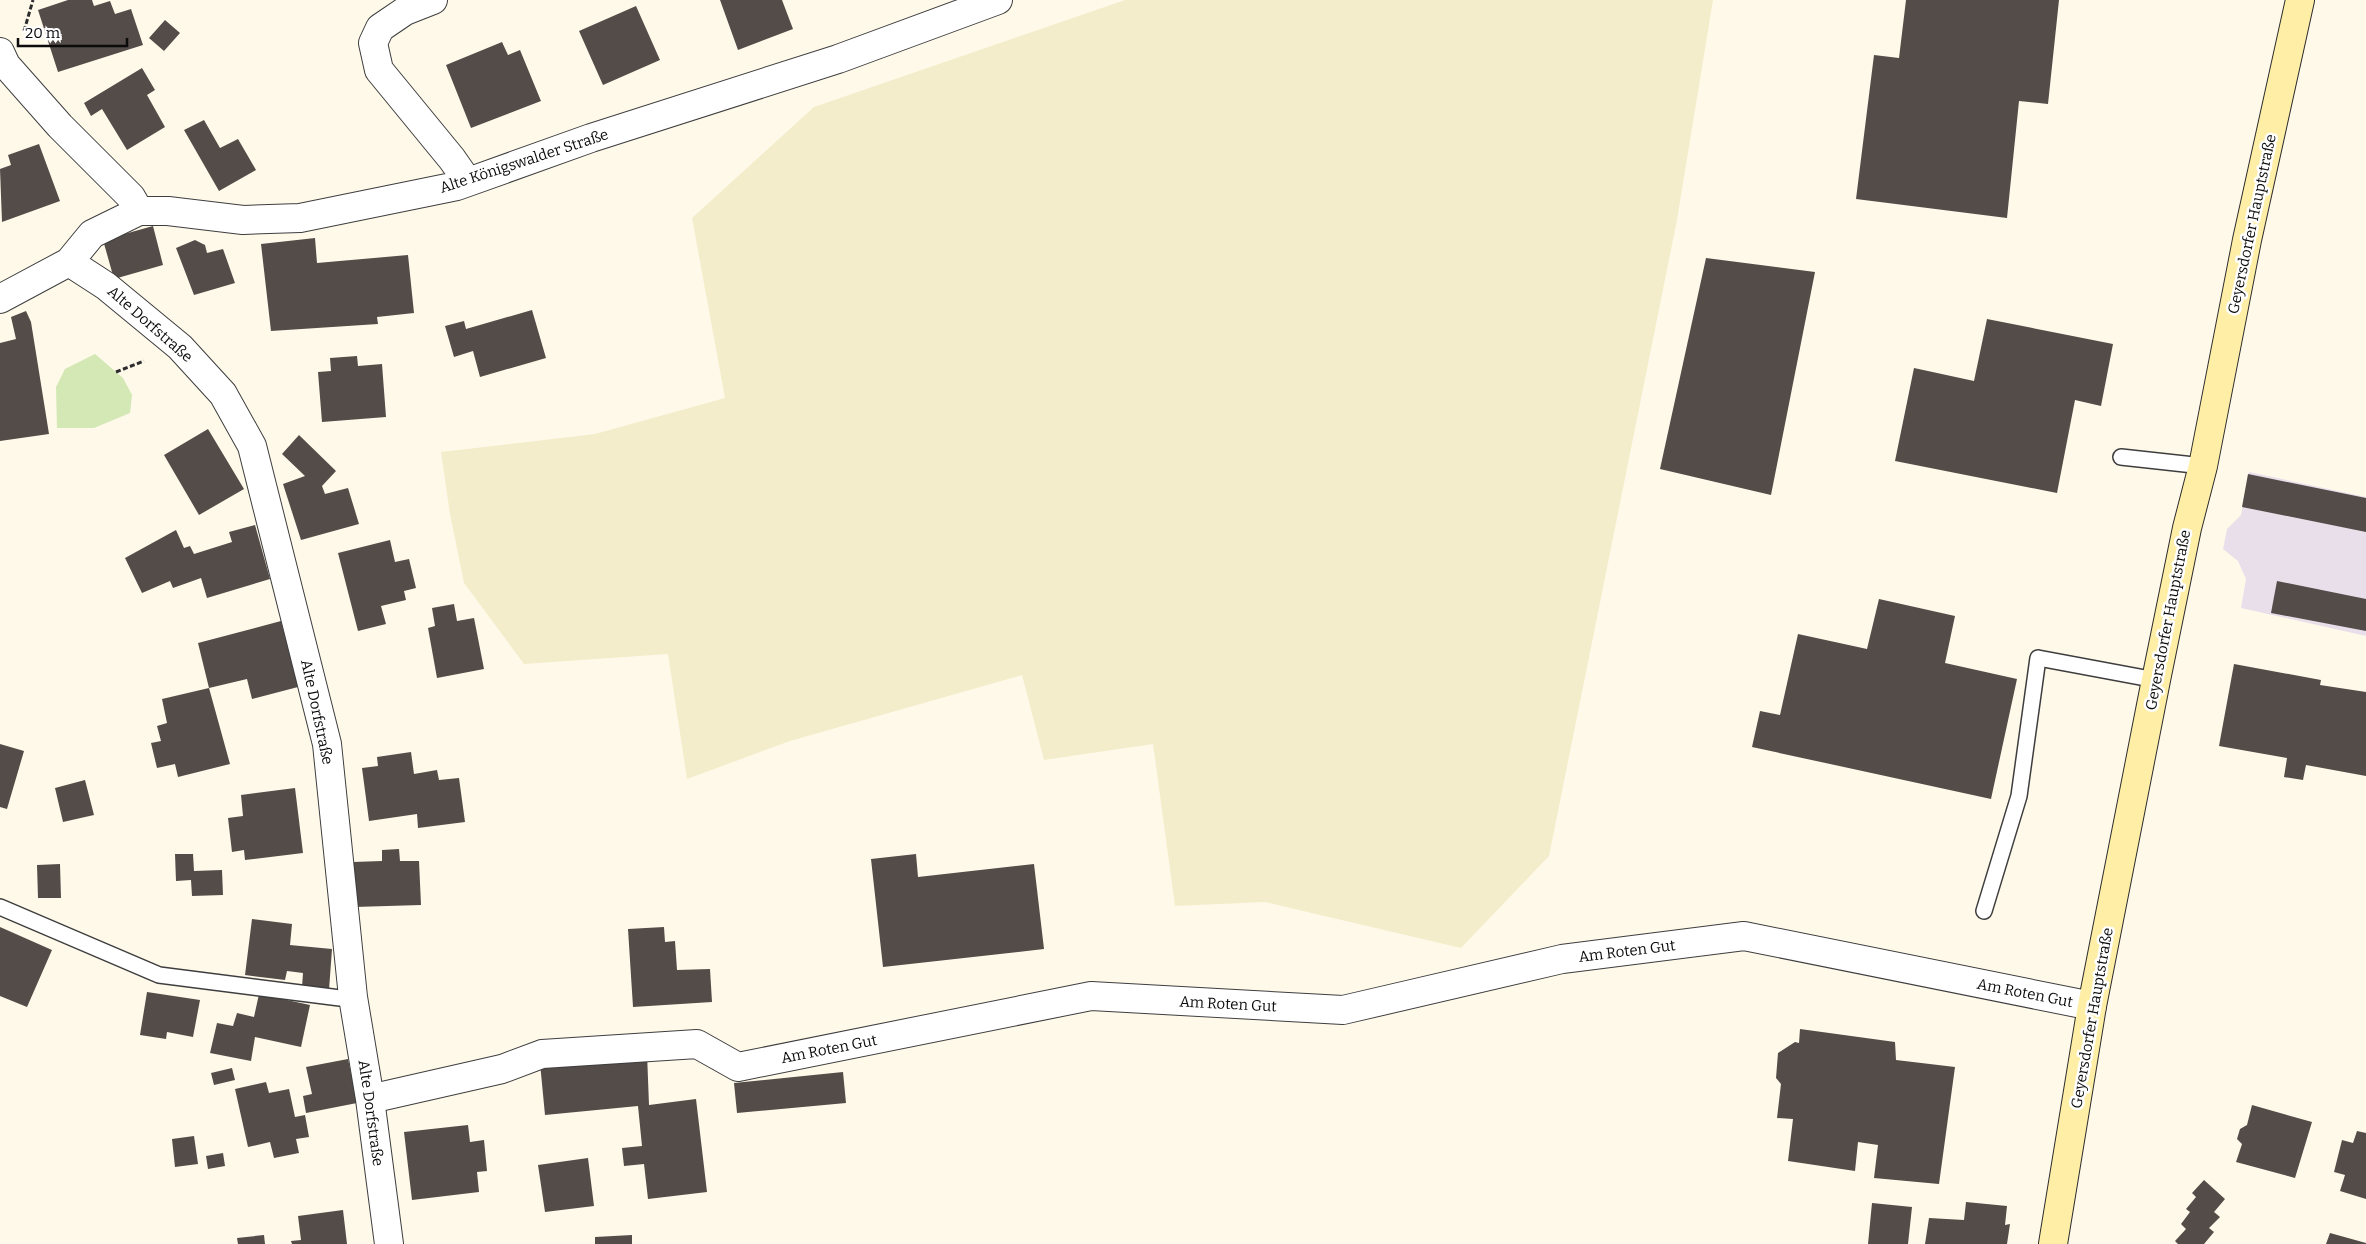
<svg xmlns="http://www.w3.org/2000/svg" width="2366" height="1244" font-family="Bitter,serif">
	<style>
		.industrial { fill: #e9dfeb }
		.farmland { fill: #f4edcb }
		.green { fill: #d3e8b5 }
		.building { fill: #544c48 }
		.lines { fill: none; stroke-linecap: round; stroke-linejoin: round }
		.service-casing { stroke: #3e3e3e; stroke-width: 18 }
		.minor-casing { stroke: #3e3e3e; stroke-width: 30 }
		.secondary-casing { stroke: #2d2d2d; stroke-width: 30 }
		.path { stroke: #2d2d2d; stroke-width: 3; stroke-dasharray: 5 2.5; stroke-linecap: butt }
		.service { stroke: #fff; stroke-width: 15 }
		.minor { stroke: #fff; stroke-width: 28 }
		.secondary { stroke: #feeea6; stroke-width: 28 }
		.labels { text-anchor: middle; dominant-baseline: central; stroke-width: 5; stroke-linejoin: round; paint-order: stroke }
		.street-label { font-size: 15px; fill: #0b0b0b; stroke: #fff }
	</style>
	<rect width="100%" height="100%" fill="#fff9ea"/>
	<path class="industrial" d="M2249,472L2366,497V636L2241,608L2246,579L2238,561L2223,549L2227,529L2241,515Z"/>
	<path class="farmland" d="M1125,0H1713L1677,220L1549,856L1461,948L1265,902L1175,906L1153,744L1044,760L1022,675L790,741L687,779L668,654L524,664L464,583L450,514L441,452L595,434L725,398L692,218L814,107Z"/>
	<path class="green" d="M95,354L123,378L132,395L130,413L94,428H57L56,387L65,369Z"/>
	<path class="building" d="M68,0H92L94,6L110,1L115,14L131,9L143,45L58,72L38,10Z
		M720,0H782L793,29L738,50Z
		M1906,0H2059L2048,104L2019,101L2007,218L1856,199L1874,55L1899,58Z
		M636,6L660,60L603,85L579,31Z
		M165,20L180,33L164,51L149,38Z
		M502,42L508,55L520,50L541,101L471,128L446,65Z
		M142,68L155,90L147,95L165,127L127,150L102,109L91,116L84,103Z
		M204,120L220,148L238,139L256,170L219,191L184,130Z
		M39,144L60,201L2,222L0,169L11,165L8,155Z
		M153,226L163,265L114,279L103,240Z
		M315,238L317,263L408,255L414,313L377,317L378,324L271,331L261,244Z
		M195,240L205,245L207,253L223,249L235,283L194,295L176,248Z
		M1706,258L1815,272L1771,495L1660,469Z
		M532,310L546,358L480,377L473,351L454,357L445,326L464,321L466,329Z
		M26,311L31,322L49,434L0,441V343L16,339L11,317Z
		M1987,319L2113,344L2101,406L2075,400L2057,493L1895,461L1914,368L1974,381Z
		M357,356L358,366L382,364L386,417L322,422L318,372L331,371L330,358Z
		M208,429L244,489L199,515L164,455Z
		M299,435L336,471L322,486L325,494L348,488L359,524L301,540L283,484L305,476L282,454Z
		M2248,474L2366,498V532L2242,507Z
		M255,525L270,579L207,598L201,578L173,588L170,581L142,593L125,558L176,530L184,548L190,546L194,554L232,542L229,532Z
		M390,540L395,562L409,559L416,588L404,591L406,600L381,606L386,624L358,631L338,553Z
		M2277,581L2366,599V631L2271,613Z
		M1879,599L1955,616L1945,663L2017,679L1991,799L1752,747L1760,711L1780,715L1798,634L1867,649Z
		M454,604L457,621L474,618L484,669L437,678L428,628L435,626L432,608Z
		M281,621L298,687L252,699L247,679L209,688L198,643Z
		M2234,664L2321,680L2320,685L2366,692V776L2306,765L2303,780L2284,777L2287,758L2219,746Z
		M209,688L230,764L178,777L175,764L157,768L151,743L161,741L157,726L167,723L162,699Z
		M0,744L24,751L7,809L0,807Z
		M411,752L414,774L437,770L439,780L459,778L465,822L418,828L417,814L369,821L362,768L378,766L377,757Z
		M85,780L94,815L63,822L55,788Z
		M295,788L303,853L245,860L244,850L232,852L228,818L243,816L241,795Z
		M399,849L400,861H419L421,905L354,907L353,862L382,861V850Z
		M175,854H193L194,871L222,870L223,895L192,896L191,880L176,881Z
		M916,854L918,877L1034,864L1044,949L883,967L871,859Z
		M60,864L61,898H38L37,865Z
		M252,919L292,924L290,945L332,949L329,990L302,987L303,973L287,971L285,980L245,975Z
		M0,927L52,950L27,1007L0,996Z
		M664,927L665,942L675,941L677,970L710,969L712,1002L633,1007L628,929Z
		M147,992L200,1000L193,1037L167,1032L166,1039L140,1035Z
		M259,994L310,1005L301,1047L255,1037L251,1061L210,1053L217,1023L233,1026L237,1013L254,1017Z
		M1800,1029L1895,1042L1896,1060L1955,1067L1939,1184L1874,1178L1878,1145L1858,1142L1855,1171L1788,1161L1793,1119L1777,1118L1781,1084L1776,1078L1778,1053L1795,1042L1799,1043Z
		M647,1053L649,1105L696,1099L707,1192L648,1199L644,1164L624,1166L622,1148L642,1146L638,1106L545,1115L540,1063Z
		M348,1059L357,1103L306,1113L303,1096L312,1094L306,1067Z
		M232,1068L235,1080L214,1085L211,1073Z
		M843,1072L846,1103L737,1113L734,1083Z
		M266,1082L269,1093L289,1089L295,1117L305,1115L309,1137L296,1139L299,1153L274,1158L270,1142L248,1147L235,1089Z
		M2252,1105L2312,1122L2295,1178L2236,1162L2242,1144L2237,1139L2240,1129L2247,1125Z
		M468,1125L470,1142L484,1140L487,1171L477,1172L479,1192L412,1200L404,1132Z
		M2357,1131L2366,1133V1199L2340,1191L2345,1175L2334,1172L2342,1140L2353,1143Z
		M194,1136L198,1164L175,1167L172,1139Z
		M223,1153L225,1166L208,1169L206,1156Z
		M588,1158L594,1206L545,1212L538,1165Z
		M2204,1180L2225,1199L2214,1212L2220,1217L2209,1228L2214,1232L2204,1244H2178L2175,1241L2186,1229L2181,1224L2190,1212L2186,1209L2196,1197L2192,1193Z
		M1966,1202L2007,1206L2005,1225L2010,1224L2007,1244H1925L1929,1218L1964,1220Z
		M1872,1203L1912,1207L1908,1244H1868Z
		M343,1210L347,1244H292L291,1241L301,1240L298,1216Z
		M2330,1233L2366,1243V1244H2326Z
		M264,1235L265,1244H238L237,1238Z
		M632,1235V1244H595V1237Z"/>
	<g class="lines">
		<defs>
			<path id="service" d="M2121,457L2203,466
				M0,907L159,975L340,998L353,997
				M1984,911L2019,796L2038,658L2156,680"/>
			<path id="minor" d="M433,0L405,11L380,28L373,43L379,70L452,159L468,182
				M0,52L6,65L60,126L131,197L139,211
				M69,262L106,286L180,347L223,394L252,446L327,744L353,997L370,1099L389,1244
				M0,299L69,262L92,234L139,211H168L243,220L300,218L457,186L591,138L838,59L998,0
				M370,1099L502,1069L542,1054L697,1044L738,1067L1091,996L1343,1010L1562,959L1744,936L2092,1006"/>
			<path id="secondary" d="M2053,1244L2092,1006L2156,680L2187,528L2203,466L2247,240L2300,0"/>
		</defs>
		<use href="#service" class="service-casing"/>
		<use href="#minor" class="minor-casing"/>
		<use href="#secondary" class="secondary-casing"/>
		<path class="path" d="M24,31L33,0
			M116,372L144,361"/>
		<use href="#service" class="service"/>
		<use href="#minor" class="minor"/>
		<use href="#secondary" class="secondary"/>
	</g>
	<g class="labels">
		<g class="street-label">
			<text transform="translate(524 161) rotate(-18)">Alte Königswalder Straße</text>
			<text transform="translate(2252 224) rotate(-78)">Geyersdorfer Hauptstraße</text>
			<text transform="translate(150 324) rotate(41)">Alte Dorfstraße</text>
			<text transform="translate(2168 620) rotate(-79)">Geyersdorfer Hauptstraße</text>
			<text transform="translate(317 712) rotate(78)">Alte Dorfstraße</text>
			<text transform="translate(1627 951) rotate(-7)">Am Roten Gut</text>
			<text transform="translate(2025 993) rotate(11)">Am Roten Gut</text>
			<text transform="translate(1228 1004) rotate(3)">Am Roten Gut</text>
			<text transform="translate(2092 1018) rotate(-80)">Geyersdorfer Hauptstraße</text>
			<text transform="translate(829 1049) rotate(-11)">Am Roten Gut</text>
			<text transform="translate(371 1113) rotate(82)">Alte Dorfstraße</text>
		</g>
	</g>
	<path d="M18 38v8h109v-8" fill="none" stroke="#0b0b0b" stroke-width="2.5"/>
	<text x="25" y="38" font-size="15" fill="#0b0b0b" stroke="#ffffff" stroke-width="4" paint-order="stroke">20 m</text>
</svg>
